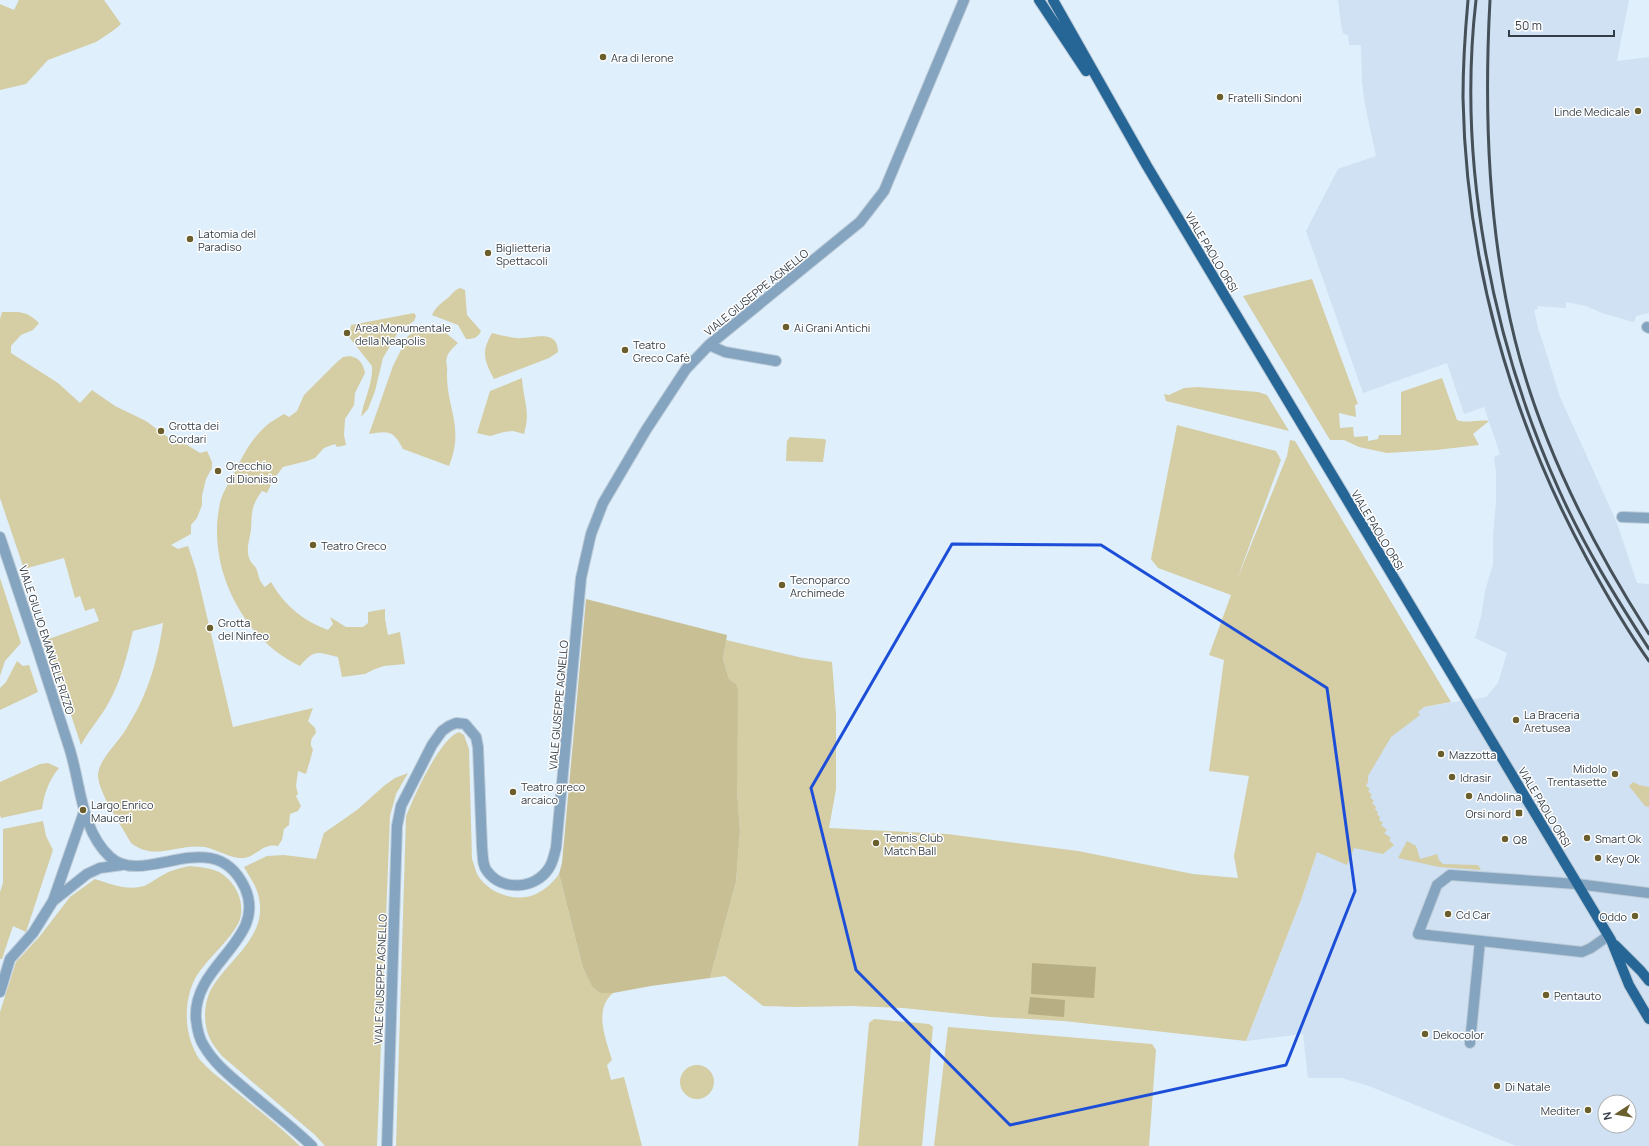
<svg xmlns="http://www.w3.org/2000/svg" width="1649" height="1146" font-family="Manrope,sans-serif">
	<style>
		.built { fill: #cfe1f2; fill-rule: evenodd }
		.green { fill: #d5cda3 }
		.forest { fill: #c8bf95 }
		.water { fill: #b7ae84 }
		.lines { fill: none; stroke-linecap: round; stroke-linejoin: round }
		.minor-casing { stroke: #bdcbd8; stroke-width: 12 }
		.primary-casing { stroke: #bdcbd8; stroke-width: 12 }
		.minor { stroke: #84a4bf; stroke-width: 10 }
		.primary { stroke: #266696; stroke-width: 10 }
		.rail { stroke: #455059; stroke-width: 3 }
		.marked { fill: none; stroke: #1d4ed8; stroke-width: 3; stroke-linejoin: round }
		.poi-dot { fill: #6a5f2c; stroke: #fff; stroke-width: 1.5 }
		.labels { text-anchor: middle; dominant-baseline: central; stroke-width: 3; stroke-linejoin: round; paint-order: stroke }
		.poi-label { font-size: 11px; fill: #333d46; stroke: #fff; text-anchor: start }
		.street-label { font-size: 11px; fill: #333d46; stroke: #fff }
	</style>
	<rect width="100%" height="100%" fill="#dfeffc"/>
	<path class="built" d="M1338,0H1629L1617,61L1649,57V313L1636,316L1635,320L1633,322L1602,313L1586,306L1566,302V308L1537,306L1538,309L1534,310L1539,332L1540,333L1560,397L1617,523L1637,583L1649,584V1146H1516L1369,1086L1342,1078H1308L1303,1034L1246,1041L1301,900L1317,852L1389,735L1424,707L1486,697L1498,683L1507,653L1475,638L1481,617L1485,591L1493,564V537L1496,501V472L1494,457L1500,454L1484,407L1464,414L1447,363L1363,393L1306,231L1338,169L1376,156L1365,105L1362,82L1361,45H1349L1348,35L1344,34L1342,31ZM1605,1102H1629V1126H1605Z"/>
	<path class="green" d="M19,0H104L121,24L114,30L96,42L48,60L26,84L0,90V4L14,10Z
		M1312,279L1358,404L1355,405L1356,417L1339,413L1340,428L1353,427L1354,437L1368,436V441L1378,439L1379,435H1401V392L1442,378L1457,420C1466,424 1479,419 1489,421L1473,434L1479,445L1436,450L1387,453L1359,447L1344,440H1330L1243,296Z
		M460,288L465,290L467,315L481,331C478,338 473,339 466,339L458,325L432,315C436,306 442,303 450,296C454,292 455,290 460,288Z
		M2,312C20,312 26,310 39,323L33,330L21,335L11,346V353L58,383L80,403L92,390L115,406L146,421L169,438L184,443L200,453L207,451L212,462V468L206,479L202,496V505L197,518L191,525V534L171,545L178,549L188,546L196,570L233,727L313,708L308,721L315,728L316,733C311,738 309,743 313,750L306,774L298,771L296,786L298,794L296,796L301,806L298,811L290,814L289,825L284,829L282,840L278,846C276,846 272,845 269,846C260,848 253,857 244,858C231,859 218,850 205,847C177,843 155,862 131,843C122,826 98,793 98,775C98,761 118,742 125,731C129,724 133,717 137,710C151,683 159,653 163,623L133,631C127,656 121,681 108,704C100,718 89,730 81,745L46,640L99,621L94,608L85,611L80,596L75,598L64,558L24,569L0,498V319Z
		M414,313L416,316L414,321L398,332L383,358L375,391L368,409L361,417C364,399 373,384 372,366L349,337L351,325Z
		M437,329L446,333L458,343C454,347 448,352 447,357C445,362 448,367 447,372C446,409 465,426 449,466L403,449C393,430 389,431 369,434L393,366L408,336L416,331Z
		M492,333C500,335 508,337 517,338C530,340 558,327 558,352L549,358L494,379C484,360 481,352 492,333Z
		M350,356C359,358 363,363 365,373L355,393L354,405L345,419L344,435L346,445L337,447L335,444L324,448L315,458L307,461L283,467L273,480L267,493L262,491C251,506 252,512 251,529C250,539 245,550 250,560C251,563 254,565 256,568C260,577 257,578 265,587L271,582C284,605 303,621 328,630L333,624L330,617L346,627H363L368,623V612L385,609V619L388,635L400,632L405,664L384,666L375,669L365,674L342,677L338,657C316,652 315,649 300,666C242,639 206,566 220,503C222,493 229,483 234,473C243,456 251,439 266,426C271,421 278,418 284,414L289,417L297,411L304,395L336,363L343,357Z
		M522,378C523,400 531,410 524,434L513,431L504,432L490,436L477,433L490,391Z
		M1198,387L1258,392L1267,395L1289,431L1166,401L1164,394L1169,395L1184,388Z
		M1177,425L1276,451L1281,460L1236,582L1287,456L1290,440L1295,441L1451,702L1424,707L1418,712L1420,715L1391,737L1368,776V782L1366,786L1370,789L1368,791L1372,795L1370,797L1374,801L1372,803L1376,807L1375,809L1378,812L1377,814L1380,817L1379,820L1383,823L1381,825L1387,830L1384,833L1391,838L1389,840L1394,845L1383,854L1354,848L1347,865L1317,852L1301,900L1246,1041L1064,1021L991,1017L903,1008L851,1006L795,1007L763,1006L725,976L710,978L736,882L740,832L737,789L736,684L729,679L723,659L726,640L803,658L832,662L836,714V789L829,828L947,834L1078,851L1193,874L1238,878L1234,856L1249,776L1209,771L1224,660L1209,655L1231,595L1158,568L1151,559Z
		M790,437L824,439L826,440L823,462L786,461L787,441Z
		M0,578L21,643L5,661L0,676Z
		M17,661L23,666L29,665L38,692L0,710V688L6,682Z
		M459,732L464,735L469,749L472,859C474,864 475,869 477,874C488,894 518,904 538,893C547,888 553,882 559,874L583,968L592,987L600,993H613C593,1010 606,1039 612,1060L607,1065L611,1080L624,1077L642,1146H396L406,817C413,798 440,738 459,732Z
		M48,763L59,768C49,780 44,794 42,809L1,818L0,815V782L40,764Z
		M408,773L396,794L390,816L377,1146H325L315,1135L222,1056C218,1051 214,1046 211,1041C202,1024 203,999 215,983C235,954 271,932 257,891C254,882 248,875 244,867L267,856L284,855L316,859L324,833L357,810L385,785L395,778Z
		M1633,782L1639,785L1649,787V807L1645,806L1629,786Z
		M43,821L46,836L53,850L26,932L13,926L2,959H0V892L3,883V829Z
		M1407,841L1416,846L1420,859L1437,854L1439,860L1443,864L1478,865L1481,870L1439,867L1398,858Z
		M190,866C199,867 211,868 219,872C237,882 247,906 238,924C229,940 214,953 203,967C186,986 183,1018 191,1042C194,1049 197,1058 203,1063C210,1071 220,1078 228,1085C252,1105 277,1124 300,1146H0V1012L16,962L40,936L70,897L95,879C111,884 127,891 144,886C151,883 157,878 163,875C171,870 180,868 190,866Z
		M874,1019L929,1024L933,1027L922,1146H858L869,1023Z
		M948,1027L1152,1044L1156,1050L1149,1146H934Z
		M680 1082a17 17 0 1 1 34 0a17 17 0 1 1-34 0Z"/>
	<path class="forest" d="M586,599L727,635L723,659L729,679L736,684L738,690L737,789L740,832L736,882L710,978L651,986L613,993H600L592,987L583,968L559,874L562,863Z"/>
	<path class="water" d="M1032,963L1096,967L1094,998L1031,994Z
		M1030,997L1065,1000L1064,1017L1028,1014Z"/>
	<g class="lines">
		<defs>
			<path id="minor" d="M1647,327L1649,328
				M709,345L725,352L776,361
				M1622,517L1649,518
				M0,537C24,607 47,677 69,747C81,783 80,829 110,857C145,889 214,821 245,888C268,940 192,964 196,1019C197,1028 199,1039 204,1046C214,1063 229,1075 243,1087C266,1107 290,1125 312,1146
				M53,901L87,874L100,868L122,865
				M1608,936L1591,948L1582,952L1418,934L1437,885L1450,875L1577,884L1649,893
				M0,992L10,959L33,933L53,901L84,812
				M1470,1043L1480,941
				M387,1146L397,826L401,806L432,745L442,731L449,726L456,723L465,724L476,737L478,747L482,847C483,855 482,865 487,871C502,892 536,889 549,868C553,862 554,855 556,848L581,578L591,534L603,503L646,430L686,369L709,345L860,222L884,191L964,0"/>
			<path id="primary" d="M1039,0L1086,71
				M1053,0L1147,166L1611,940L1629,985L1649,1019
				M1615,945L1641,971L1649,981"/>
		</defs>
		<use href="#minor" class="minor-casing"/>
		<use href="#primary" class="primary-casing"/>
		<use href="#minor" class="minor"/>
		<use href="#primary" class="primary"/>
		<path class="rail" d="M1468,0C1465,33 1463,65 1463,98C1466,260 1510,417 1587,559C1606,594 1626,629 1649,661
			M1476,0C1457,164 1492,341 1559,490C1584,546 1616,598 1649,649
			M1490,0C1484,111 1488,232 1515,340C1541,445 1591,543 1649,634"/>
	</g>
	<path class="marked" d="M952,544L1101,545L1327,688L1355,891L1286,1065L1010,1125L856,970L811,788Z"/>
	<g class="poi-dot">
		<circle cx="603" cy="57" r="4"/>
		<circle cx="1220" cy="97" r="4"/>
		<circle cx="1638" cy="111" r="4"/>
		<circle cx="190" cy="239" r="4"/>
		<circle cx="488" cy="253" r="4"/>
		<circle cx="786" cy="327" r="4"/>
		<circle cx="347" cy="333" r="4"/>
		<circle cx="625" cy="350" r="4"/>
		<circle cx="161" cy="431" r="4"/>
		<circle cx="218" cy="471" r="4"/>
		<circle cx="313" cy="545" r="4"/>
		<circle cx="782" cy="585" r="4"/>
		<circle cx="210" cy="628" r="4"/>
		<circle cx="1516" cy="720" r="4"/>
		<circle cx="1441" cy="754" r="4"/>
		<circle cx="1615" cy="774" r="4"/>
		<circle cx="1452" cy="777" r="4"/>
		<circle cx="513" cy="792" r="4"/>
		<circle cx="1469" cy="796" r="4"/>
		<circle cx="83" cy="810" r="4"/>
		<rect x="1515" y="809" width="8" height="8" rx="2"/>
		<circle cx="1587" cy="838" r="4"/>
		<circle cx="1505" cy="839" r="4"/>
		<circle cx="876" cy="843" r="4"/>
		<circle cx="1598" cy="858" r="4"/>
		<circle cx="1448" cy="914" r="4"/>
		<circle cx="1635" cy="916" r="4"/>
		<circle cx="1546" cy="995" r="4"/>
		<circle cx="1425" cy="1034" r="4"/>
		<circle cx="1497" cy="1086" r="4"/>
		<circle cx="1588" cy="1110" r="4"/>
	</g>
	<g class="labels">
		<g class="poi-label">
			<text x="611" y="57">Ara di Ierone</text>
			<text x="1228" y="97">Fratelli Sindoni</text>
			<text x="1630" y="111" text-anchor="end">Linde Medicale</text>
			<text x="198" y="233">Latomia del<tspan x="198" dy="13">Paradiso</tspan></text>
			<text x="496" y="247">Biglietteria<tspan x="496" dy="13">Spettacoli</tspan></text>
			<text x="355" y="327">Area Monumentale<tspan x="355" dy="13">della Neapolis</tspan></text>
			<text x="794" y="327">Ai Grani Antichi</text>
			<text x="633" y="344">Teatro<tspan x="633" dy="13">Greco Cafè</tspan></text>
			<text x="169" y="425">Grotta dei<tspan x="169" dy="13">Cordari</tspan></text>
			<text x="226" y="465">Orecchio<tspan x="226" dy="13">di Dionisio</tspan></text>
			<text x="321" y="545">Teatro Greco</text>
			<text x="790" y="579">Tecnoparco<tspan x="790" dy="13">Archimede</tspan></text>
			<text x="218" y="622">Grotta<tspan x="218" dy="13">del Ninfeo</tspan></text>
			<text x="1524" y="714">La Braceria<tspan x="1524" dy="13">Aretusea</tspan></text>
			<text x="1449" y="754">Mazzotta</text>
			<text x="1607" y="768" text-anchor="end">Midolo<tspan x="1607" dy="13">Trentasette</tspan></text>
			<text x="1460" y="777">Idrasir</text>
			<text x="521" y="786">Teatro greco<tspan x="521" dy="13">arcaico</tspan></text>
			<text x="1477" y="796">Andolina</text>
			<text x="91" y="804">Largo Enrico<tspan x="91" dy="13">Mauceri</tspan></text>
			<text x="1511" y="813" text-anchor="end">Orsi nord</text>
			<text x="884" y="837">Tennis Club<tspan x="884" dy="13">Match Ball</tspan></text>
			<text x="1595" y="838">Smart Ok</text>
			<text x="1513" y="839">Q8</text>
			<text x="1606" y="858">Key Ok</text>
			<text x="1456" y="914">Cd Car</text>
			<text x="1627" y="916" text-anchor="end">Oddo</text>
			<text x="1554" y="995">Pentauto</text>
			<text x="1433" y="1034">Dekocolor</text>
			<text x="1505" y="1086">Di Natale</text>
			<text x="1580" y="1110" text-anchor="end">Mediter</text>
		</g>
		<g class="street-label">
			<text transform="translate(1212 252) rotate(59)">VIALE PAOLO ORSI</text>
			<text transform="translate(756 292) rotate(-39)">VIALE GIUSEPPE AGNELLO</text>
			<text transform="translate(1378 530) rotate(59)">VIALE PAOLO ORSI</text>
			<text transform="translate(47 640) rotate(72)">VIALE GIULIO EMANUELE RIZZO</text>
			<text transform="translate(558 705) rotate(-85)">VIALE GIUSEPPE AGNELLO</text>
			<text transform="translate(1545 807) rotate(59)">VIALE PAOLO ORSI</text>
			<text transform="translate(380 979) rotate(-88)">VIALE GIUSEPPE AGNELLO</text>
		</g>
	</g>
	<g transform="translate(1617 1114) rotate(258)"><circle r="19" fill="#ffffff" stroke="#adb1b5"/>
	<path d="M0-3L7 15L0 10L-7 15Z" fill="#6a5f2c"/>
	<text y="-6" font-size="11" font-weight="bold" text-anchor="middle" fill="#333d46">N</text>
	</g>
	<path d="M1509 30v6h105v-6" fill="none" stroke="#333d46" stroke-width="2"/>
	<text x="1515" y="30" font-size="12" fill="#333d46" stroke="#ffffff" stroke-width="3" paint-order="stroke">50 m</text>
</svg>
